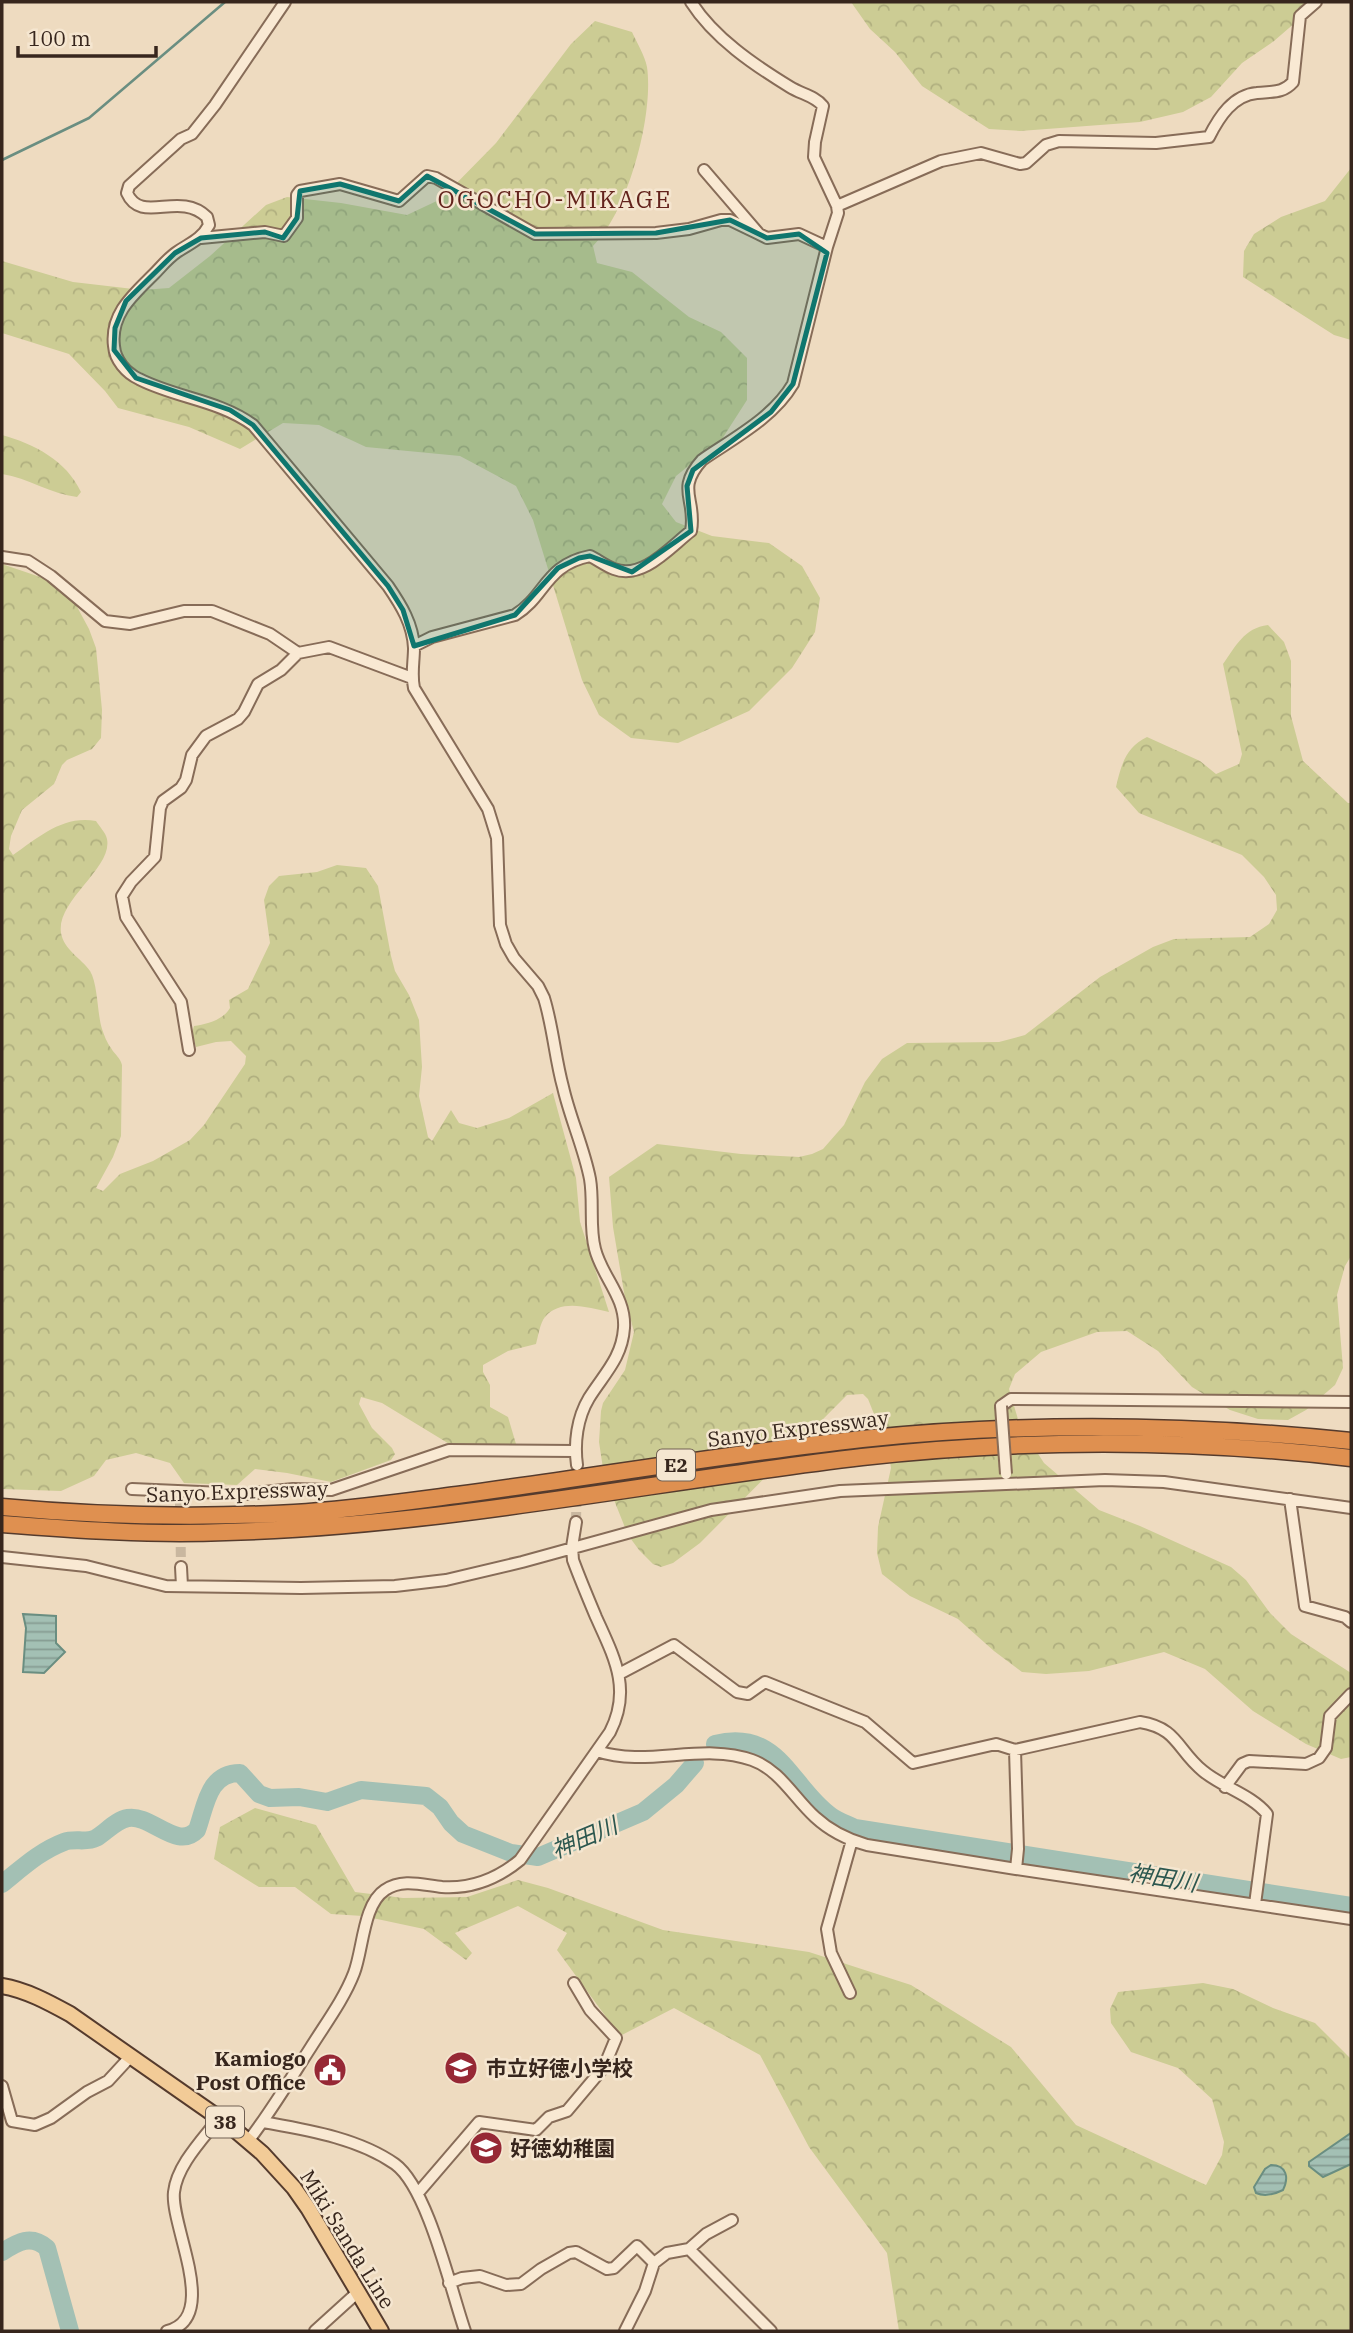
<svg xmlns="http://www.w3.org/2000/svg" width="1353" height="2333" font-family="'IBM Plex Serif','Noto Sans JP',serif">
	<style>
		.forest { fill: url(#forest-crowns) }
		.water { fill: url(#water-rules); stroke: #6a8e81; stroke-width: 2 }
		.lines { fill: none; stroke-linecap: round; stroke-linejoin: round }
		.stream { stroke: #6a8e81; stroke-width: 2.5 }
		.river { stroke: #a3c0b4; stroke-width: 18 }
		.minor-tunnel { stroke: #c9b79f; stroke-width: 10; stroke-dasharray: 10 5; stroke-linecap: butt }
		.minor-casing { stroke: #876c58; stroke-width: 14 }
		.major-casing { stroke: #553b2d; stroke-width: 18 }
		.highway-casing { stroke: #553b2d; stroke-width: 19 }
		.minor { stroke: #f9e9d3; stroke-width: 10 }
		.major { stroke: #f2cb97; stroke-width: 14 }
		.highway { stroke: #df9050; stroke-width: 16 }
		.minor-bridge-casing { stroke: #876c58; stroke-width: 14; stroke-linecap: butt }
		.minor-bridge { stroke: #f9e9d3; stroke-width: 10 }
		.marked { fill: #0f766e; fill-opacity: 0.2; stroke: #0f766e; stroke-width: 5; stroke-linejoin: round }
		.labels { text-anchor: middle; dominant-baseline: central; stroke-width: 5; stroke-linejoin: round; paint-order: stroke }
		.shield { fill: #f5e6d0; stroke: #706053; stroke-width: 2 }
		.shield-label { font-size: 19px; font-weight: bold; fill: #37261d }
		.street-label { font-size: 21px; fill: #37261d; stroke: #f5e6d0 }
		.poi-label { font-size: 21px; font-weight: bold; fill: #37261d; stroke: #f5e6d0; text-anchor: start }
		.water-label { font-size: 23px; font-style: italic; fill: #2c574f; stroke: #f5e6d0 }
		.quarter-label { font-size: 24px; letter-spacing: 2px; fill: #63231c; stroke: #f5e6d0 }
	</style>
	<defs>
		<pattern id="forest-crowns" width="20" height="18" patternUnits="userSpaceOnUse" patternTransform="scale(1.75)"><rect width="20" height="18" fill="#cccc94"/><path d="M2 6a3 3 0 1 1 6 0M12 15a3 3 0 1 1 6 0" fill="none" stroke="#b0af7f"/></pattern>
		<pattern id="water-rules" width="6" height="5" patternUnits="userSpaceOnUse" patternTransform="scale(1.75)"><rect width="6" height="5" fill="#a3c0b4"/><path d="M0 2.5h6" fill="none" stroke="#869c92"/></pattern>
	</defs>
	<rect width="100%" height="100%" fill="#eedbc0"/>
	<path class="forest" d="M851,2H1319L1274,41L1242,63L1211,97L1183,112L1140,122L1020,131L989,129L922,86L895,52L870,29Z
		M595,21L632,32C637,43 645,56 647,67C654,115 628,212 593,246L597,263L632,272L689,317L721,332L747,358V400L722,439L676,476L662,504L676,522L712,536L769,543L802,566L820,598L815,632L792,668L749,711L678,743L631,738L599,715L582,680L533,520L516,486L460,456L366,447L319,425L283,423L240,449L189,427L118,408L105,391L69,354L2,333V261L73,282L142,290L169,288L210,256L266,205L287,197L341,203L407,215L441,199L496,143L571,44Z
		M1351,168V340L1334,335L1243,277L1244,251L1254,234L1281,217L1325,201Z
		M2,435C34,444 66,460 81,492L77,497C51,494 28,478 2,474Z
		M2,564L49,580L75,603L89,629L96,648L102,710L101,738L92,749L67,760L62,765L54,784L22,810L11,836L9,849L13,855C39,837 63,815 96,821C99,826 106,833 107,839C113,868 56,900 61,933C64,950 81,958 90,971C98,984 97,1013 102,1029C104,1035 107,1043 111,1048C115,1055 120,1057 122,1065L121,1136L113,1157L96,1188L103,1191L120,1174L153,1161L190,1140L204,1125L245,1064L246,1056L231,1041L216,1042L196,1047L192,1033L194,1026C207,1024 223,1020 230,1008L229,1000L248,989L270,943L264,900L269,886L279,876L317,872L337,865L366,868L378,886L391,956L395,971L409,995L419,1020L422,1067L419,1096L428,1137L432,1141L451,1110L459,1123L477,1128L509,1118L553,1093L576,1178L580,1222L609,1312C589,1308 561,1298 545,1317C540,1323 538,1337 536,1344L508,1351L483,1365V1372L490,1385V1407L508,1417L516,1444L451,1445L382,1403L361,1397L359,1404L372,1428L392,1448L395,1454L391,1460L331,1482L287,1473L255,1469L237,1485L184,1483L170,1463L136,1453L106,1460L94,1476L61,1491L2,1489Z
		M1268,625L1284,642L1291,661V716L1303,761L1348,803H1351V1256L1345,1266L1337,1295L1343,1368L1335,1385L1306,1410L1288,1420L1258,1419L1230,1410L1192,1387L1158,1351L1127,1331L1097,1332L1041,1352L1015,1374L1009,1389L1020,1426L1044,1463L1099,1510L1140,1526L1231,1567L1246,1580L1270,1613L1291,1634L1351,1673V1757L1341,1759L1306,1744L1253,1711L1205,1669L1164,1652L1089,1671L1046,1674L1022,1672L994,1651L958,1619L910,1596L882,1574L877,1553L878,1527L891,1468L888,1449L868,1399L863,1394L847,1395L700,1543L673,1563L661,1567L653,1564L639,1550L628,1535L604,1475L599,1442L601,1411L603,1403L625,1370L634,1332L625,1298L613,1227L609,1177L657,1144L741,1154L799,1157L812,1154L823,1149L844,1125L865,1082L882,1059L907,1043L999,1042L1025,1035L1100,977L1153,947L1174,939L1250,937L1269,924L1277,910L1276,895L1264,877L1242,855L1139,813L1116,787C1121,765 1126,747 1147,737L1200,761L1216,774L1239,764L1242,754L1223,664C1236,646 1244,628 1268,625Z
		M255,1808L316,1825L355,1892L403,1898L467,1897L518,1880L548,1888L663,1930L809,1952L911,1985L1011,2047L1076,2125L1206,2185L1222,2155L1224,2142L1212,2099L1178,2068L1131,2052L1111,2023L1110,2009L1118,1992L1203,1983L1233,1989L1273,2008L1315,2023L1351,2059V2331H899L887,2253L809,2147L760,2055L674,2008L620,2036L557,1950L567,1933L518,1906L455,1933L472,1953L466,1960L424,1929L363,1916L331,1914L295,1887H259L214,1859L220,1827Z"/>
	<path class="water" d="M23,1614L56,1616V1643L65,1652L44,1673L23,1672L26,1628Z
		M1351,2133V2164L1323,2177L1309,2166V2162Z
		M1271,2165C1287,2165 1289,2178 1283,2190C1275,2194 1265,2197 1256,2193L1254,2187L1265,2169Z"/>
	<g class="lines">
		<path class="stream" d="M2,160L89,118L225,2"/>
		<path class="river" d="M715,1744C780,1728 790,1787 831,1816C838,1821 847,1824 855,1828L1351,1906
			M2,1884C22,1868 40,1851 64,1842C74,1838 87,1843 96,1838C106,1832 116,1820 128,1818C151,1814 177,1851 197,1830C206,1805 208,1773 240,1773L259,1794L270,1798L299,1797L327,1802L361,1790L426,1796L440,1807L451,1823L463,1834L511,1853L538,1857L643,1812L676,1785L695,1763
			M2,2252C18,2242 31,2234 47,2248L70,2331"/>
		<path class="minor-tunnel" d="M180,1502L181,1567
			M576,1522L577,1472"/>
		<defs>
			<path id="minor" d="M285,2L215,105L192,134L181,139L129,186L127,193C141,225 179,190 207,217L209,225C201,240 190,243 177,252C168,258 161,267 154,274C133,295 110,314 114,346C115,360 126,373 139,379C176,398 219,400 253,425L388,586C401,605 413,624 414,648C414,662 411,674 414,688L488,809L497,838L500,925L506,944L514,958L538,986L544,998C553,1027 555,1058 563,1087C570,1118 584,1148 590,1179C594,1202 589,1227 595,1249C602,1277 626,1297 624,1328C622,1358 604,1374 589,1398C577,1418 574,1443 577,1465
				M704,170L759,234L767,238L799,234L827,247
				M837,206L941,161L981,153L1020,164L1026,163L1046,145L1059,141L1156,143L1209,137C1219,117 1233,95 1257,93C1272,91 1282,94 1293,82L1300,16L1316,2
				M201,238L265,232L284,236L297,218V195L300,191L340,184L399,201L427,176L436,178L535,234L656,233L689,229L721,220H730L759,234
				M2,557L28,561L51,576L105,621L130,624L184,611H212L270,634L298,653
				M414,646L432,637L515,615C546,596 545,565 590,556C598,560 606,566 614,569C643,580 670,547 691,531C697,499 675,490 702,460C734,438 773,418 793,384L827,247L838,213L837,206L814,157L815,142L823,106C815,96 801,94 790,87C754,65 714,38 691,2
				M189,1050L181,1002L126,917L122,896L131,882L155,857L160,808L163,801L181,788L186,780L192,755L206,736L238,719L244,712L258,684L281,670L298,653L329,647L412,678
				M1001,1406L1011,1399L1351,1402
				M132,1489L246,1494L293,1489L331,1490L449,1450L575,1451
				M1290,1499L1305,1606L1345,1617L1351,1622
				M2,1557L86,1566L166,1586L301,1588L395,1586L446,1580L522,1562L711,1510L840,1491L1105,1480L1164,1482L1351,1508
				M181,1567L182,1586
				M619,1674L674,1645L737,1692L748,1694L765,1682L865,1722L913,1763L996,1744L1015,1750L1140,1722C1178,1728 1177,1750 1203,1771C1222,1787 1252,1795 1267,1814L1255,1904
				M1015,1750L1018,1849L1016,1869
				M597,1751C647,1768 702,1742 752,1760C780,1770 794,1798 815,1817C829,1830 849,1840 867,1845L1016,1869L1351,1919
				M1225,1787L1242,1764L1249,1761L1306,1764L1319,1758L1326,1748L1330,1716L1351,1694
				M850,1993L831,1953L827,1929L852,1840
				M2,2086L12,2121L35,2125L51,2118L87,2092L108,2081L131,2056
				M263,2122C307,2130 358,2138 395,2164C428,2188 451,2291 465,2331
				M249,2140C272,2110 291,2078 311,2047C326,2023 344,1999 354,1973C363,1950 363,1904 385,1890C402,1878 423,1885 442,1887C472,1889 497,1879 520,1860L610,1732C632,1689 614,1657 596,1617C588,1598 580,1579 573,1560L572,1547L576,1522
				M418,2193L479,2122L536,2130L549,2117L567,2111L604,2067L616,2038L590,2010L574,1983
				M689,2249L771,2331
				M449,2283L462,2278L480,2276L506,2285L521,2284L541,2269L569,2253L576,2252L607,2269L614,2268L637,2246L654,2263L667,2253L689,2249L706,2234L732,2220
				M167,2331C221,2318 170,2226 174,2192C177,2165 203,2139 219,2118
				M315,2331L358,2292
				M625,2331L645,2291L654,2263"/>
			<path id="major" d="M2,1986C26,1990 48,2002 70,2014L229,2125L262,2153L294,2188L308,2208L381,2331"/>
			<path id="highway" d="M2,1507C100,1516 196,1518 294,1513C348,1510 403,1502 457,1495C592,1477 726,1454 862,1439C1024,1422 1189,1424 1351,1441
				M2,1524C77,1530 151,1535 226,1532C440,1526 650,1482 862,1457C1023,1439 1190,1439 1351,1458"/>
		</defs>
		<use href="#minor" class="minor-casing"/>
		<use href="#major" class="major-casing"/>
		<use href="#highway" class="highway-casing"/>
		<use href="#minor" class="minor"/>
		<use href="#major" class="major"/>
		<use href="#highway" class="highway"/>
		<defs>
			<path id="minor-bridge" d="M1001,1406L1006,1474"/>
		</defs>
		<use href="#minor-bridge" class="minor-bridge-casing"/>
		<use href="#minor-bridge" class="minor-bridge"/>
	</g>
	<path class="marked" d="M427,176L535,234L656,233L730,220L767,238L799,234L827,253L793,384L771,412L693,470L687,486L691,531L632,572L590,556L579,558L558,568L515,615L414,646L403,610L388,586L253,425L230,410L136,378L114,350L115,328L126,301L175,253L201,238L265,232L283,238L297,218L300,191L340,184L399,201Z"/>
	<defs>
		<symbol id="school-disc" viewBox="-11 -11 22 22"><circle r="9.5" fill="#962835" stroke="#f5e6d0"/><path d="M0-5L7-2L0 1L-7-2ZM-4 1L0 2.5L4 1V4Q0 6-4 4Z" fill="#fff"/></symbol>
		<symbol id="civic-disc" viewBox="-11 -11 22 22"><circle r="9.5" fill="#962835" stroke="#f5e6d0"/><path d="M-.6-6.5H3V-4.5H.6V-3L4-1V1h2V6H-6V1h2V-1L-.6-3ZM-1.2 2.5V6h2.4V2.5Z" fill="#fff"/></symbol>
	</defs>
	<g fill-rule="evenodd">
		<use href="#school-disc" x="442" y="2049" width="38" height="38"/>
		<use href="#civic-disc" x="311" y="2051" width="38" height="38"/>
		<use href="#school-disc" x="467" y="2129" width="38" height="38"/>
	</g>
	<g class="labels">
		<g class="shield">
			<rect x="657" y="1449.5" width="38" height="31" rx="5"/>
			<rect x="206" y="2106.5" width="38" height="31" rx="5"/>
		</g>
		<g class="shield-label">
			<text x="676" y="1465">E2</text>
			<text x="225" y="2122">38</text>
		</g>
		<g class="street-label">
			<text transform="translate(798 1428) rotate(-7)">Sanyo Expressway</text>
			<text transform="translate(237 1491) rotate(-2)">Sanyo Expressway</text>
			<text transform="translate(348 2239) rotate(58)">Miki Sanda Line</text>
		</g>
		<g class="poi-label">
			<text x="306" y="2058" text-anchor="end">Kamiogo<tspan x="306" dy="24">Post Office</tspan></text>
			<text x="486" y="2068">市立好徳小学校</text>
			<text x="510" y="2148">好徳幼稚園</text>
		</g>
		<g class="water-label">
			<text transform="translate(584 1837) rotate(-23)">神田川</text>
			<text transform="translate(1163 1877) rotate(9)">神田川</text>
		</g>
		<g class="quarter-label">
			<text x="555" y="199">OGOCHO-MIKAGE</text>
		</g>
	</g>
	<rect width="1353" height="2333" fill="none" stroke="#37261d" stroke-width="7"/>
	<path d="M18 46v10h138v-10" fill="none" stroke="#37261d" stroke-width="3.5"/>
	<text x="28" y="46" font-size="21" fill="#37261d" stroke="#f5e6d0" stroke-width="5" paint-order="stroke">100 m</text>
</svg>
